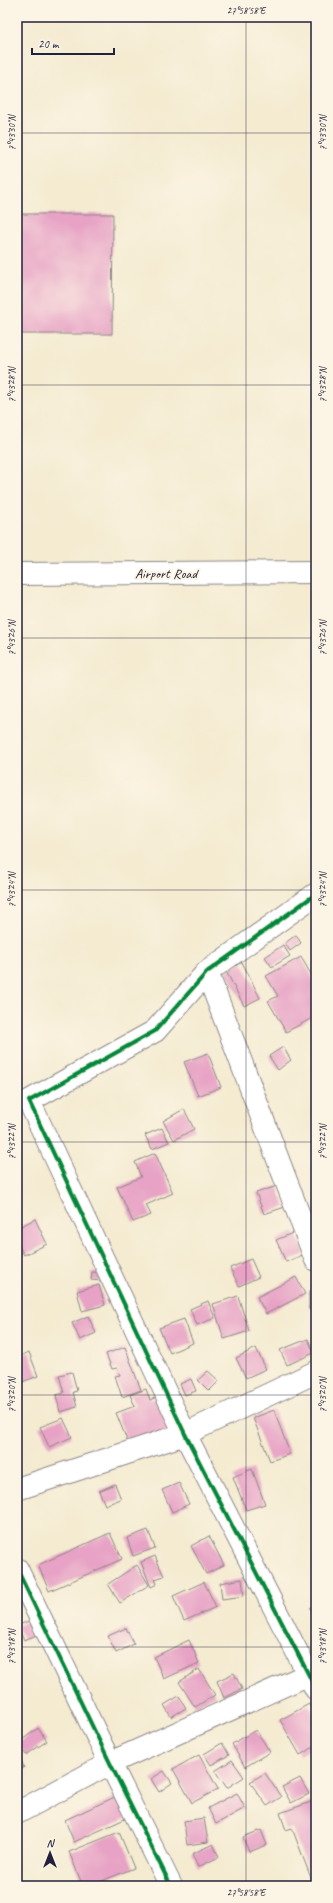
<svg xmlns="http://www.w3.org/2000/svg" width="333" height="1903" font-family="Caveat,sans-serif">
	<style>
		.building { fill: #e7a2c5 }
		.lines { fill: none; stroke-linecap: round; stroke-linejoin: round }
		.minor-casing { stroke: #8b8686; stroke-width: 24 }
		.minor { stroke: #fff; stroke-width: 22 }
		.cycleway-casing { stroke: #fcf5e5; stroke-width: 6 }
		.cycleway { stroke: #00873e; stroke-width: 4 }
		.ticks { fill: none; stroke: #22223b; stroke-width: 1; stroke-opacity: 0.45 }
		.labels { text-anchor: middle; dominant-baseline: central; stroke-width: 4; stroke-linejoin: round; paint-order: stroke }
		.street-label { font-size: 14px; fill: #22223b; stroke: #fcf5e5 }
		.neatline { fill: none; stroke: #22223b; stroke-width: 1.5 }
		.ticks-label { font-size: 10px; text-anchor: middle; fill: #22223b }
	</style>
	<rect width="100%" height="100%" fill="#fcf5e5"/>
	<filter id="ink" filterUnits="userSpaceOnUse"><feTurbulence type="fractalNoise" baseFrequency=".025" numOctaves="2"/><feDisplacementMap in="SourceGraphic" scale="8" xChannelSelector="R" yChannelSelector="G"/><feConvolveMatrix kernelMatrix="1 2 1 2 8 2 1 2 1" color-interpolation-filters="sRGB"/></filter>
	<filter id="wash" filterUnits="userSpaceOnUse"><feTurbulence type="fractalNoise" baseFrequency=".012" numOctaves="4" result="noise"/><feDisplacementMap in="SourceGraphic" scale="16" xChannelSelector="R" yChannelSelector="G"/><feGaussianBlur stdDeviation="0.9" result="paint"/><feColorMatrix in="noise" values="0 0 0 0 0 0 0 0 0 0 0 0 0 0 0 0 0 1.4 0 .05"/><feComposite in="paint" operator="in"/></filter>
	<g filter="url(#wash)">
		<rect width="100%" height="100%" fill="#f4ebd1"/>
		<g id="blocks">
			<path class="building" d="M17,214H113L112,334H17Z
				M296,935L301,943L290,951L285,943Z
				M283,945L290,956L272,967L265,957Z
				M301,957L316,983V1016L286,1032L268,1001L278,996L266,976Z
				M242,962L260,998L244,1006L226,971Z
				M283,1047L291,1060L278,1070L269,1056Z
				M208,1053L221,1087L198,1096L184,1062Z
				M184,1109L194,1129L174,1140L163,1121Z
				M162,1128L169,1142L152,1149L145,1135Z
				M155,1153L173,1193L146,1205L151,1215L133,1222L117,1187L141,1177L135,1162Z
				M277,1186L285,1207L264,1214L256,1193Z
				M35,1219L47,1244L24,1255L17,1242V1228Z
				M295,1232L305,1254L286,1262L276,1240Z
				M251,1259L259,1277L239,1286L230,1268Z
				M92,1272L103,1273L102,1281L91,1280Z
				M296,1277L305,1294L266,1314L257,1297Z
				M99,1285L105,1305L82,1311L77,1291Z
				M309,1292H316V1309H309Z
				M238,1296L249,1331L224,1339L213,1304Z
				M208,1301L215,1318L197,1325L190,1309Z
				M88,1316L96,1333L80,1340L72,1323Z
				M184,1319L193,1343L170,1353L159,1328Z
				M308,1339L314,1353L287,1365L280,1350Z
				M125,1347L141,1390L122,1397L115,1376L120,1375L117,1368L112,1369L106,1354Z
				M256,1348L266,1369L246,1378L236,1358Z
				M29,1352L38,1376L17,1384V1357Z
				M208,1371L219,1381L209,1391L198,1380Z
				M72,1372L77,1391L73,1392L77,1407L60,1412L56,1395L64,1393L59,1375Z
				M191,1379L196,1391L185,1395L180,1384Z
				M146,1389L150,1400L159,1396L172,1429L129,1445L116,1413L135,1406L130,1395Z
				M274,1410L290,1454L270,1461L253,1418Z
				M63,1418L72,1437L49,1447L40,1427Z
				M252,1469L265,1504L246,1510L233,1477Z
				M179,1483L189,1504L172,1512L162,1490Z
				M115,1484L121,1499L105,1505L99,1491Z
				M148,1530L155,1548L133,1556L127,1538Z
				M110,1533L122,1559L49,1591L38,1565Z
				M209,1536L224,1565L206,1574L191,1546Z
				M155,1556L164,1576L155,1579L157,1584L151,1587L141,1562Z
				M137,1565L149,1585L120,1603L108,1584Z
				M242,1579L244,1596L222,1599L220,1583Z
				M204,1582L216,1607L184,1621L173,1596Z
				M316,1605V1618L310,1608Z
				M33,1619L39,1634L24,1640L17,1626Z
				M126,1628L134,1644L116,1653L108,1636Z
				M189,1640L199,1663L164,1679L154,1657Z
				M199,1669L215,1695L195,1707L179,1682Z
				M234,1673L242,1689L224,1698L217,1681Z
				M179,1696L186,1708L171,1717L164,1705Z
				M309,1704L316,1717V1746L300,1755L280,1720Z
				M17,1711H19V1729H17Z
				M38,1728L47,1741L26,1755L18,1743Z
				M256,1730L270,1752L245,1767L232,1744Z
				M222,1743L229,1755L211,1765L204,1754Z
				M17,1747L24,1768L17,1770Z
				M199,1755L218,1789L192,1803L173,1769Z
				M232,1760L244,1777L227,1788L215,1771Z
				M164,1771L172,1783L159,1792L151,1779Z
				M265,1773L281,1797L267,1806L250,1782Z
				M300,1778L309,1794L291,1803L282,1787Z
				M237,1793L245,1808L216,1824L208,1808Z
				M117,1796L127,1818L74,1842L65,1820Z
				M311,1802L314,1811L316,1810V1885L314,1886L292,1828L286,1830L280,1813Z
				M204,1818L208,1842L187,1845L184,1821Z
				M261,1830L267,1845L249,1852L243,1837Z
				M119,1832L134,1868L89,1886H83L69,1852Z
				M213,1844L219,1857L198,1867L192,1854Z"/>
		</g>
	</g>
	<g filter="url(#ink)">
		<use href="#blocks" fill-opacity="0" stroke="#8b8686" stroke-width="1"/>
		<g class="lines">
			<defs>
				<path id="minor" d="M17,574L316,572
					M316,894L207,972L155,1031L29,1101L185,1434L316,1689
					M207,972L316,1260
					M17,1489L185,1434L316,1372
					M17,1569L110,1763L171,1886
					M17,1813L110,1763L316,1671"/>
			</defs>
			<use href="#minor" class="minor-casing"/>
			<use href="#minor" class="minor"/>
			<defs>
				<path id="cycleway" d="M316,894L207,972L155,1031L29,1101L185,1434L316,1689
					M17,1569L110,1763L171,1886"/>
			</defs>
			<use href="#cycleway" class="cycleway-casing"/>
			<use href="#cycleway" class="cycleway"/>
		</g>
	</g>
	<path class="ticks" d="M246,17V1886M17,133H316M17,385H316M17,638H316M17,890H316M17,1142H316M17,1395H316M17,1647H316"/>
	<g class="labels">
		<g class="street-label">
			<text x="166" y="573">Airport Road</text>
		</g>
	</g>
	<rect width="333" height="1903" fill="none" stroke="#fcf5e5" stroke-width="44"/>
	<g transform="translate(50 1853)" stroke="#fcf5e5" stroke-width="3" paint-order="stroke">
	<path d="M0-3L7 15L0 10L-7 15Z" fill="#22223b"/>
	<text y="-6" font-size="11" font-weight="bold" text-anchor="middle" fill="#22223b">N</text>
	</g>
	<path d="M32 48v6h82v-6" fill="none" stroke="#22223b" stroke-width="2"/>
	<text x="38" y="48" font-size="12" fill="#22223b" stroke="#fcf5e5" stroke-width="3" paint-order="stroke">20 m</text>
	<rect x="22" y="22" width="289" height="1859" class="neatline"/>
	<g class="ticks-label">
		<text x="246" y="14">27°58'58"E</text>
		<text transform="translate(11 133) rotate(-90)" y="4">7°43'30"N</text>
		<text transform="translate(322 133) rotate(-90)" y="4">7°43'30"N</text>
		<text transform="translate(11 385) rotate(-90)" y="4">7°43'28"N</text>
		<text transform="translate(322 385) rotate(-90)" y="4">7°43'28"N</text>
		<text transform="translate(11 638) rotate(-90)" y="4">7°43'26"N</text>
		<text transform="translate(322 638) rotate(-90)" y="4">7°43'26"N</text>
		<text transform="translate(11 890) rotate(-90)" y="4">7°43'24"N</text>
		<text transform="translate(322 890) rotate(-90)" y="4">7°43'24"N</text>
		<text transform="translate(11 1142) rotate(-90)" y="4">7°43'22"N</text>
		<text transform="translate(322 1142) rotate(-90)" y="4">7°43'22"N</text>
		<text transform="translate(11 1395) rotate(-90)" y="4">7°43'20"N</text>
		<text transform="translate(322 1395) rotate(-90)" y="4">7°43'20"N</text>
		<text transform="translate(11 1647) rotate(-90)" y="4">7°43'18"N</text>
		<text transform="translate(322 1647) rotate(-90)" y="4">7°43'18"N</text>
		<text x="246" y="1896">27°58'58"E</text>
	</g>
</svg>
